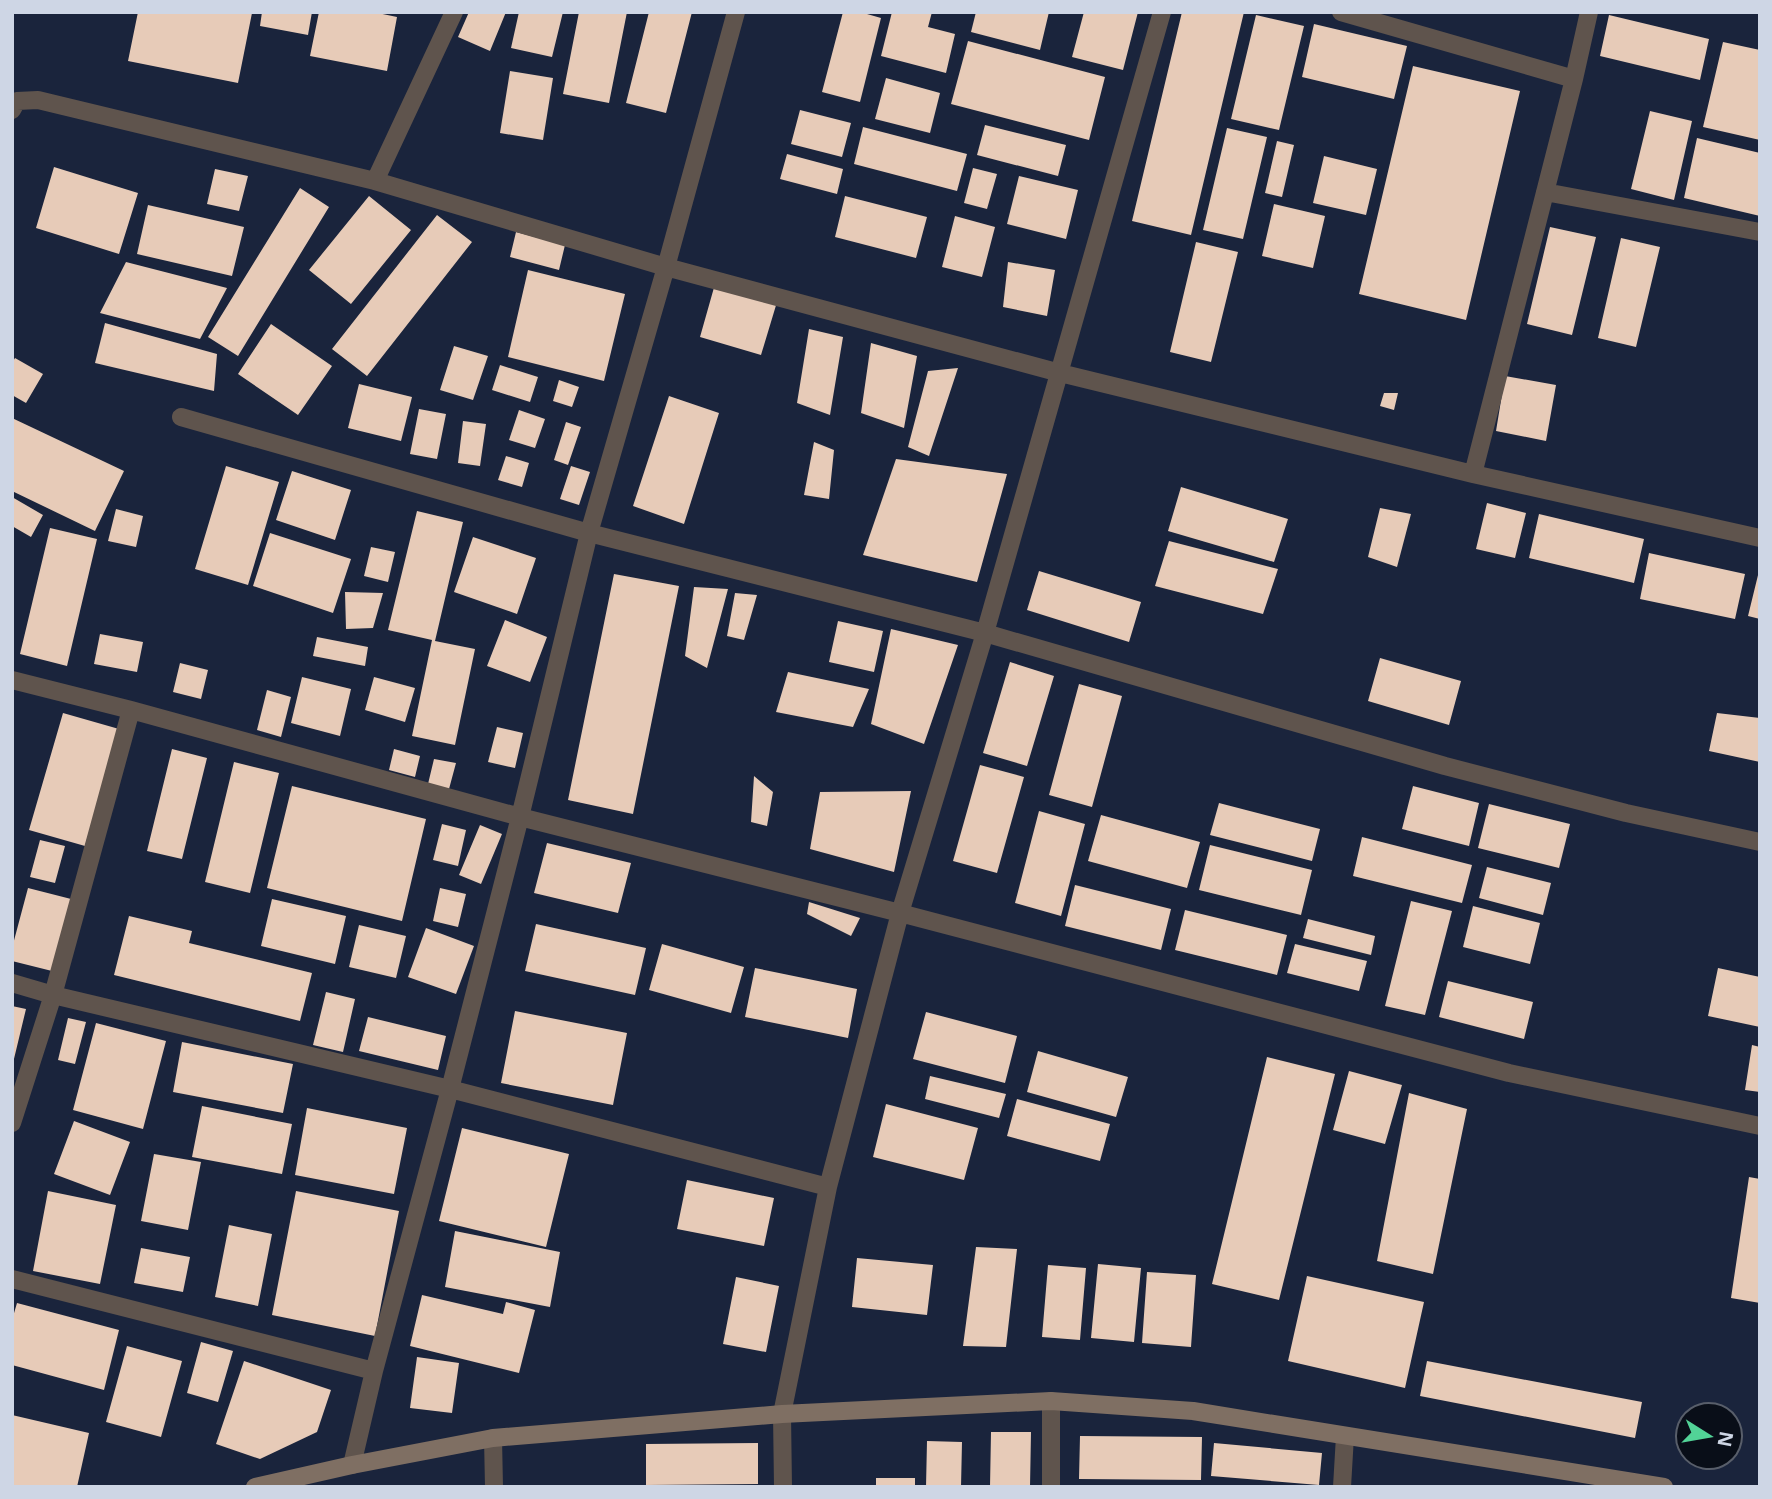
<svg xmlns="http://www.w3.org/2000/svg" width="1772" height="1499" font-family="'Open Sans',sans-serif">
	<style>
		.building { fill: #e7cbb8 }
		.lines { fill: none; stroke-linecap: round; stroke-linejoin: round }
		.street { stroke: #5f544d; stroke-width: 18 }
		.secondary { stroke: #7f6f63; stroke-width: 18 }
	</style>
	<rect width="100%" height="100%" fill="#1a243c"/>
	<path class="building" d="M138,12L252,13L238,83L128,61Z
		M262,12H312L308,35L260,26Z
		M319,12H373L397,17L387,71L310,56Z
		M469,12H506L490,51L458,37Z
		M519,12H563L552,57L511,48Z
		M579,12H627L609,103L563,94Z
		M649,12H692L666,113L626,103Z
		M843,12H860L881,18L860,102L822,92Z
		M892,12H932L928,27L955,34L946,73L881,56Z
		M976,12H1049L1040,50L971,32Z
		M1084,12H1138L1123,70L1072,57Z
		M1182,12H1244L1191,235L1132,221Z
		M1256,15L1304,26L1279,130L1231,119Z
		M1609,15L1709,39L1700,80L1600,56Z
		M1314,24L1407,46L1394,99L1302,77Z
		M968,41L1105,77L1089,140L951,104Z
		M1723,42L1760,50V140L1703,127Z
		M1413,66L1520,91L1466,320L1359,294Z
		M510,71L553,78L543,140L500,133Z
		M886,78L940,93L930,133L875,119Z
		M800,110L851,123L842,157L791,144Z
		M1650,111L1692,121L1674,200L1631,189Z
		M985,125L1066,145L1058,176L977,155Z
		M863,127L967,154L957,191L854,164Z
		M1227,128L1267,137L1243,239L1203,230Z
		M1697,138L1760,153V216L1684,198Z
		M1277,141L1294,145L1282,197L1265,193Z
		M787,154L843,169L837,194L780,179Z
		M1324,156L1377,169L1366,215L1313,203Z
		M54,167L138,193L119,254L36,228Z
		M973,168L997,174L987,209L964,203Z
		M215,169L248,176L239,211L207,204Z
		M1019,176L1078,190L1066,239L1007,224Z
		M300,188L329,207L238,356L208,337Z
		M369,196L411,230L351,304L309,270Z
		M845,196L927,217L916,258L835,237Z
		M1274,204L1325,216L1313,268L1262,256Z
		M148,205L244,227L232,276L137,254Z
		M437,215L472,242L367,376L332,349Z
		M955,216L995,227L982,277L942,267Z
		M1550,227L1596,237L1572,335L1527,324Z
		M516,232L565,245L559,270L510,257Z
		M1621,238L1660,247L1636,347L1598,338Z
		M1196,242L1238,252L1211,362L1170,352Z
		M126,262L227,288L200,339L100,313Z
		M1008,262L1055,270L1047,316L1003,307Z
		M528,270L625,294L604,381L508,357Z
		M715,284L777,302L761,355L700,337Z
		M105,323L217,354L214,391L95,363Z
		M271,324L332,366L298,415L238,374Z
		M809,329L843,337L830,415L797,403Z
		M871,343L917,356L904,428L861,413Z
		M454,346L488,356L473,400L440,390Z
		M15,358L43,374L26,403L12,395V363Z
		M500,365L538,377L530,402L492,390Z
		M958,368L929,456L908,447L928,371Z
		M1505,376L1556,385L1546,441L1496,431Z
		M559,380L579,387L572,407L553,401Z
		M359,384L412,397L401,441L348,428Z
		M1384,393H1398L1394,410L1380,406Z
		M669,396L719,413L684,524L633,506Z
		M419,409L446,414L437,459L410,454Z
		M519,410L545,419L535,448L509,440Z
		M12,418L124,471L95,531L12,491Z
		M463,421L486,424L480,466L458,463Z
		M566,422L581,427L568,465L554,460Z
		M814,442L834,450L829,499L804,495Z
		M506,456L529,463L522,487L498,480Z
		M896,459L1007,474L977,582L863,555Z
		M226,466L279,482L248,585L195,569Z
		M571,466L590,472L579,505L560,499Z
		M292,471L351,490L335,540L276,520Z
		M1181,487L1288,519L1274,562L1168,531Z
		M12,497L43,515L31,537L12,526Z
		M1487,503L1526,513L1515,558L1476,549Z
		M1380,508L1411,514L1397,567L1368,557Z
		M116,509L143,516L136,547L108,541Z
		M417,511L463,522L435,641L475,649L455,745L412,736L432,640L388,630Z
		M1539,514L1644,539L1634,583L1529,558Z
		M50,528L97,539L67,666L20,654Z
		M270,533L351,559L333,613L253,586Z
		M473,537L536,558L517,614L454,592Z
		M1169,541L1278,569L1263,614L1155,586Z
		M371,547L395,552L388,582L364,576Z
		M1649,553L1745,574L1735,619L1640,599Z
		M1039,571L1141,602L1129,642L1027,610Z
		M1759,571H1760V619L1748,616Z
		M614,574L679,586L633,814L568,800Z
		M694,587L728,589L707,668L685,656Z
		M345,592L383,593L373,628L346,629Z
		M735,593L757,595L744,640L727,636Z
		M505,620L547,637L530,682L487,666Z
		M838,621L883,631L874,672L829,662Z
		M891,629L958,645L924,744L871,724Z
		M100,634L143,642L137,672L94,664Z
		M317,637L368,647L365,666L313,656Z
		M1380,658L1461,681L1449,725L1368,701Z
		M1010,662L1054,676L1027,766L983,753Z
		M180,663L208,670L201,699L173,692Z
		M788,672L869,689L853,727L776,712Z
		M302,677L351,689L340,736L291,723Z
		M374,677L415,688L405,722L365,710Z
		M1079,684L1122,696L1092,807L1049,795Z
		M267,690L291,697L281,737L257,730Z
		M63,713L119,729L85,846L29,830Z
		M1717,713L1760,718V762L1709,751Z
		M497,727L523,733L515,768L488,762Z
		M172,749L207,758L182,859L147,851Z
		M394,749L420,756L415,777L389,770Z
		M434,759L456,763L449,789L428,784Z
		M234,762L279,773L250,893L205,882Z
		M980,765L1024,777L997,873L953,861Z
		M754,776L773,792L767,826L751,822Z
		M292,786L426,819L402,921L267,888Z
		M1413,786L1479,803L1469,846L1402,829Z
		M911,791L894,872L810,849L820,792Z
		M1219,803L1320,829L1312,861L1210,835Z
		M1489,804L1570,824L1559,868L1478,848Z
		M1039,811L1085,824L1061,916L1015,903Z
		M1101,815L1200,842L1187,888L1088,861Z
		M442,824L466,830L458,866L433,860Z
		M480,825L502,834L481,884L459,875Z
		M1362,837L1472,865L1462,903L1353,876Z
		M40,840L65,846L55,883L30,877Z
		M547,843L631,863L618,913L534,893Z
		M1210,845L1312,870L1301,915L1199,890Z
		M1487,867L1551,883L1543,915L1479,898Z
		M1075,885L1171,909L1161,950L1065,926Z
		M28,888L75,900L56,972L12,961V948Z
		M440,888L466,894L458,927L433,921Z
		M272,899L346,916L335,964L261,946Z
		M1411,901L1452,911L1425,1015L1385,1006Z
		M809,902L860,918L851,936L807,914Z
		M1473,906L1540,923L1530,964L1463,947Z
		M1185,910L1287,935L1277,975L1175,950Z
		M129,916L192,931L189,943L312,973L300,1021L114,975Z
		M1308,919L1375,936L1371,955L1303,938Z
		M536,924L646,948L635,995L525,971Z
		M359,925L406,936L396,978L349,967Z
		M426,928L474,946L456,994L408,977Z
		M662,944L744,967L731,1013L649,990Z
		M1295,944L1367,961L1359,991L1287,973Z
		M755,968L857,989L848,1038L745,1017Z
		M1718,968L1760,977V1027L1708,1016Z
		M1448,981L1533,1002L1524,1039L1439,1017Z
		M326,992L355,999L343,1052L313,1045Z
		M12,1006L26,1009L13,1063H12Z
		M515,1011L627,1033L613,1105L501,1083Z
		M926,1012L1017,1036L1005,1083L913,1059Z
		M368,1017L446,1036L438,1070L359,1051Z
		M68,1018L86,1022L75,1064L58,1060Z
		M96,1023L166,1041L143,1129L73,1110Z
		M182,1042L293,1064L283,1113L173,1092Z
		M1752,1045L1760,1047V1092L1745,1090Z
		M1038,1051L1128,1077L1116,1117L1027,1092Z
		M1267,1057L1335,1074L1279,1300L1212,1284Z
		M1349,1071L1402,1085L1385,1144L1333,1130Z
		M930,1076L1006,1094L999,1118L925,1099Z
		M1409,1093L1467,1109L1433,1274L1377,1261Z
		M1017,1099L1110,1124L1100,1161L1007,1136Z
		M886,1104L978,1128L964,1180L873,1157Z
		M202,1106L292,1124L282,1174L192,1157Z
		M307,1108L407,1128L394,1194L295,1175Z
		M74,1121L130,1142L110,1195L54,1174Z
		M462,1128L569,1154L546,1247L439,1221Z
		M154,1154L201,1162L188,1230L141,1221Z
		M1749,1177L1760,1179V1303L1731,1298Z
		M687,1180L774,1198L764,1246L677,1229Z
		M48,1191L116,1205L100,1284L33,1271Z
		M296,1191L399,1211L375,1336L272,1315Z
		M229,1225L272,1234L258,1306L215,1297Z
		M455,1231L560,1252L550,1307L445,1287Z
		M976,1247L1017,1249L1006,1347L963,1346Z
		M141,1248L190,1257L183,1292L134,1283Z
		M857,1258L933,1265L927,1315L852,1307Z
		M1098,1264L1141,1268L1134,1342L1091,1338Z
		M1048,1265L1086,1268L1080,1340L1042,1337Z
		M1147,1272L1196,1275L1191,1347L1142,1343Z
		M1307,1276L1424,1302L1405,1388L1288,1361Z
		M736,1277L779,1286L766,1352L723,1344Z
		M422,1295L503,1314L506,1302L535,1310L519,1373L410,1346Z
		M17,1303L119,1330L104,1390L12,1365V1320Z
		M201,1342L233,1351L218,1402L187,1393Z
		M127,1346L182,1361L161,1437L106,1422Z
		M417,1357L459,1363L452,1413L410,1408Z
		M244,1361L331,1390L317,1432L260,1459L216,1444Z
		M1427,1361L1642,1402L1635,1438L1420,1396Z
		M12,1415L89,1433L77,1487H12Z
		M991,1432H1031L1030,1487H990Z
		M1080,1436L1202,1437L1201,1480L1079,1479Z
		M927,1441L962,1442L961,1487H926Z
		M758,1443V1484L646,1485V1444Z
		M1214,1443L1322,1453L1319,1485L1211,1476Z
		M876,1478H915V1487H876Z"/>
	<g class="lines">
		<path class="street" d="M1341,12L1574,79
			M12,110L17,101L38,100L375,181L666,267L1060,373L1473,474L1760,538
			M375,181L454,12
			M1545,192L1760,232
			M181,417L589,533L985,633L1445,766L1626,813L1760,842
			M1473,474L1574,79L1589,12
			M12,680L131,710L520,817L900,913L1509,1073L1760,1126
			M12,983L53,995L450,1089L828,1187
			M12,1123L53,995L131,710
			M12,1279L374,1371
			M1051,1401V1487
			M493,1438L494,1487
			M352,1465L374,1371L450,1089L520,817L589,533L666,267L736,12
			M783,1487L782,1414L828,1187L900,913L985,633L1162,12
			M1342,1487L1345,1436"/>
		<path class="secondary" d="M255,1487L352,1465L493,1438L782,1414L1051,1401L1193,1411L1664,1487"/>
	</g>
	<rect width="1772" height="1499" fill="none" stroke="#ced6e5" stroke-width="28"/>
	<g transform="translate(1709 1436) rotate(101)"><circle r="33" fill="#090e18" stroke="#585e6a" stroke-width="2"/>
	<path d="M0-5L12 26L0 18L-12 26Z" fill="#52d397"/>
	<text y="-10" font-size="19" font-weight="bold" text-anchor="middle" fill="#ced6e5">N</text>
	</g>
</svg>
